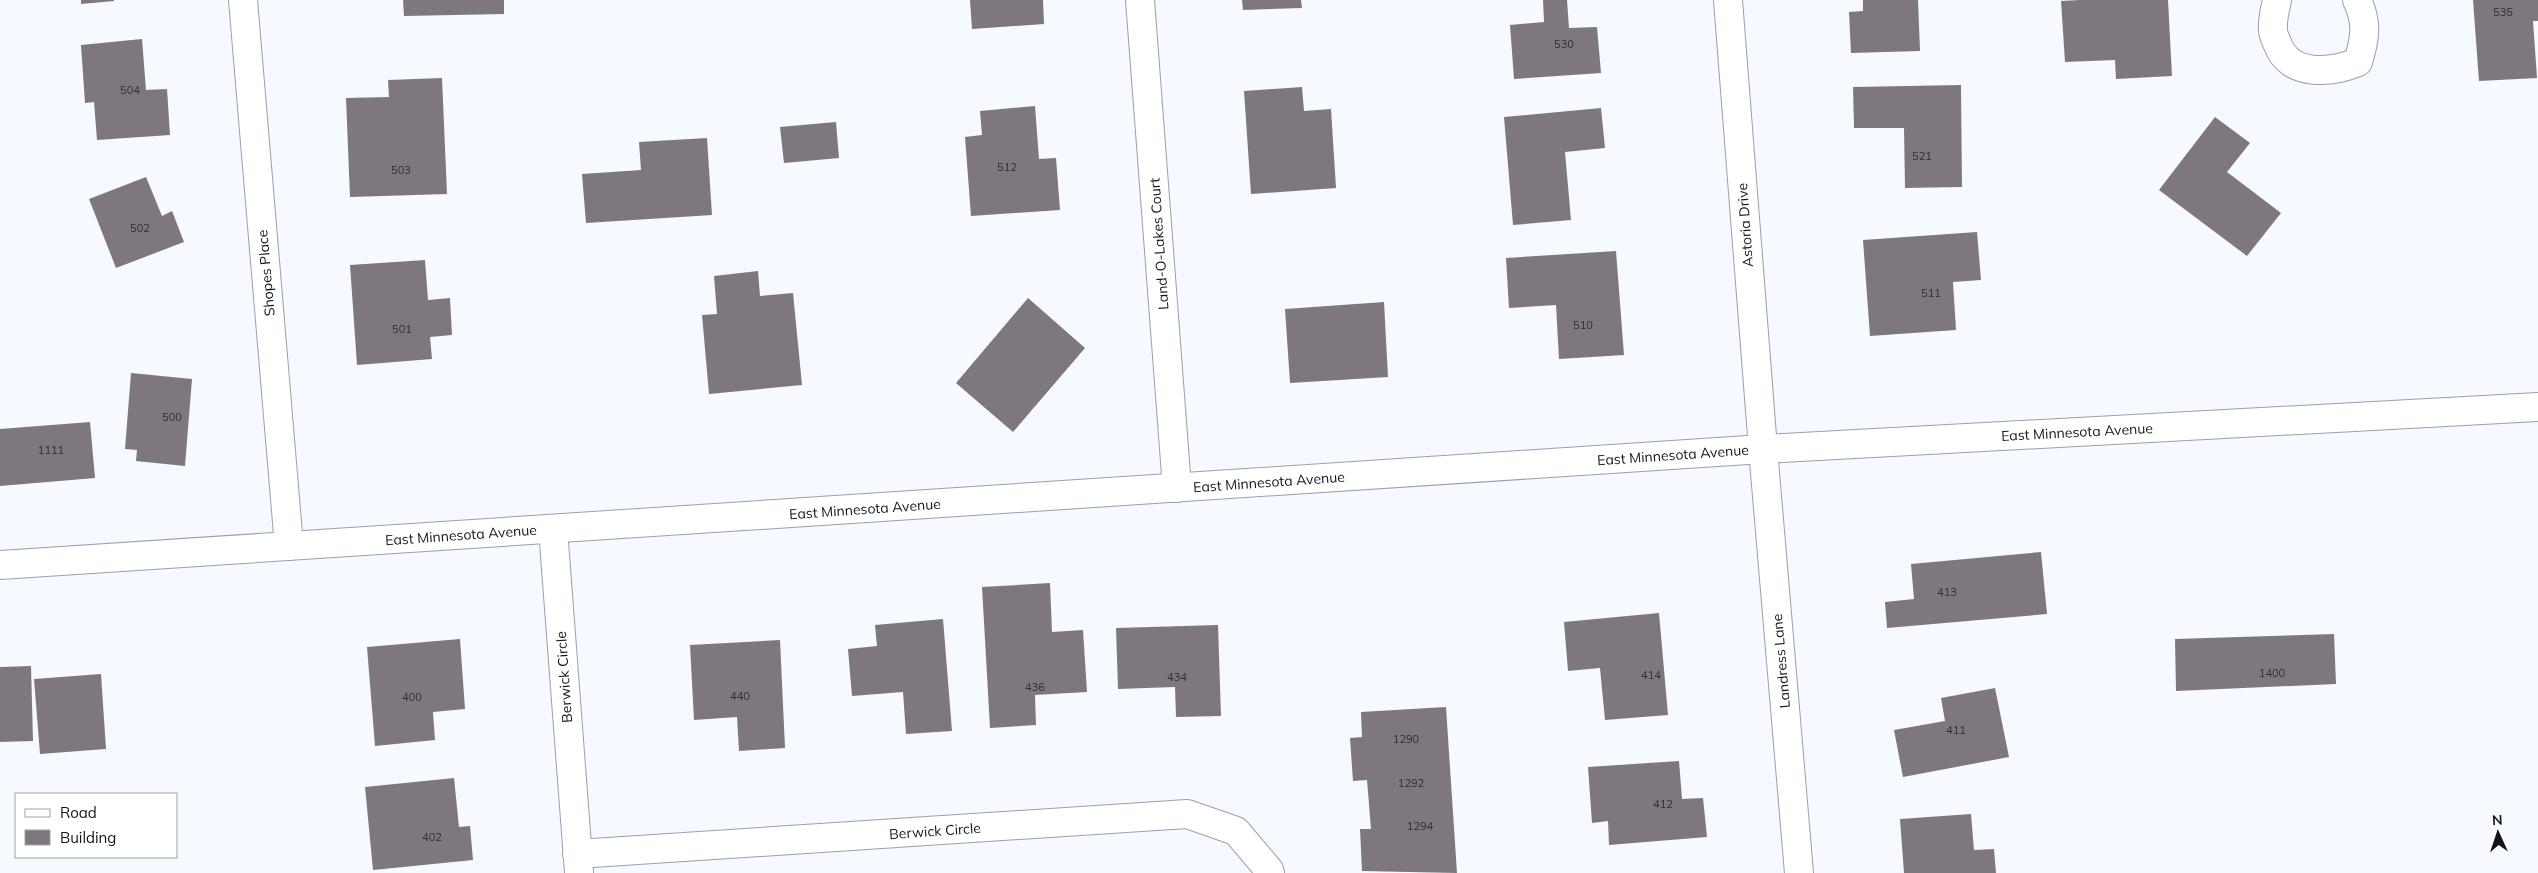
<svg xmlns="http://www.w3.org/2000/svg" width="2538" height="873" font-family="Mulish,sans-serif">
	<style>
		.building { fill: #7f777f }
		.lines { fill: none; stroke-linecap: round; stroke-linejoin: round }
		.street-casing { stroke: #9b9fa9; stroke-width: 30 }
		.secondary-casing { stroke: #9b9fa9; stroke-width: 30 }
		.street { stroke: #fff; stroke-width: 28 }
		.secondary { stroke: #fff; stroke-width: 28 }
		.labels { text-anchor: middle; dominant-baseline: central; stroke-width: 4; stroke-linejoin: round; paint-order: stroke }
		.number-label { font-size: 11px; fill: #2f2e32 }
		.street-label { font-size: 14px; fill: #141519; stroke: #fff }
	</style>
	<rect width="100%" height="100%" fill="#f6f9ff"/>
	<path class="building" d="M81,0H114V1L81,4Z
		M403,0H504V14L404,16Z
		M970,0H1043L1044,24L972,29Z
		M1242,0H1301L1302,8L1243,10Z
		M1543,0H1567L1569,28L1597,27L1601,73L1514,79L1510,25L1544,22Z
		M1863,0H1918L1920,51L1851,53L1849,12L1863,11Z
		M2080,0H2168L2172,76L2116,79L2115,60L2065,62L2061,1Z
		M2473,0H2538V21H2533L2537,78L2479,81Z
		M142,39L146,90L167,89L170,135L97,140L94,102L85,103L81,45Z
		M442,78L447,194L350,197L346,98L389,97L388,80Z
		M1961,85L1962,187L1905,188L1904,128H1854L1853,87Z
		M1302,87L1304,111L1331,109L1336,188L1251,194L1244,91Z
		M1035,106L1039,159L1056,158L1060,210L971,216L965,137L982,135L980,111Z
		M1601,108L1605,148L1565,152L1571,220L1513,225L1504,117Z
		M2215,117L2250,143L2227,172L2281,213L2247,256L2159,190Z
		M836,122L839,158L784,163L780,127Z
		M707,138L712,215L586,223L582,174L641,170L639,142Z
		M146,177L162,216L172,211L184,242L116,268L89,199Z
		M1977,232L1981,280L1953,282L1956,330L1870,336L1863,240Z
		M1616,251L1624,355L1559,359L1556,305L1509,308L1506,258Z
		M425,260L428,300L450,298L452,335L430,337L432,359L357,365L350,265Z
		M758,271L760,296L793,293L802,385L709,394L702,315L717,314L714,276Z
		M1028,298L1085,348L1013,432L956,383Z
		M1384,302L1388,377L1290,383L1285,309Z
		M131,373L192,379L185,466L136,461L137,450L125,449Z
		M90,422L95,478L0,486V429Z
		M2041,552L2047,614L1887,628L1885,602L1914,599L1911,564Z
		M1050,583L1052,632L1083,630L1087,692L1035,695L1036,725L990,728L982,587Z
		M1659,613L1668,715L1605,720L1600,668L1568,671L1564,622Z
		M943,619L952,731L906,734L903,692L852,696L848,649L877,646L875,625Z
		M1218,625L1221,716L1176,717L1175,687L1118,689L1116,628Z
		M2334,634L2336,684L2176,691L2175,639Z
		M460,639L465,709L433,712L435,740L375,746L367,647Z
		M780,640L785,748L739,751L737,717L694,720L690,645Z
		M31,666L33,741L0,742V667Z
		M101,674L106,749L40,754L34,679Z
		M1995,688L2009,757L1903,777L1894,730L1945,721L1941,698Z
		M1446,707L1457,873L1362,871L1360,829H1371L1367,780L1353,781L1350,738L1362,737L1361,712Z
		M1679,761L1682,799L1703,798L1707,837L1609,845L1608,821L1592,823L1588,767Z
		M454,778L459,827L470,826L473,860L373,870L365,787Z
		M1971,814L1974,850L1994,849L1996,873H1904L1900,819Z"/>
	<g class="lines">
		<defs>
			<path id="street" d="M243,0L289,546
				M1140,0L1177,488
				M1728,0L1763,449L1799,873
				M2277,0C2275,10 2272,20 2273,30C2273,35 2276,40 2278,45C2290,77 2331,73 2358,62C2365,39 2368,23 2357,0
				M553,529L579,872
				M577,854L1187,814L1236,831L1269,870L1270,873"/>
			<path id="secondary" d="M0,565L1763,449L2538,407"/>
		</defs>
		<use href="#street" class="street-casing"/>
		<use href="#secondary" class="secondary-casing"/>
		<use href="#street" class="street"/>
		<use href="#secondary" class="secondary"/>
	</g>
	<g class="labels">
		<g class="number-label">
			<text x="2503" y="12">535</text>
			<text x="1564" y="44">530</text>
			<text x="130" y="90">504</text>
			<text x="1922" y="156">521</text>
			<text x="1007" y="167">512</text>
			<text x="401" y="170">503</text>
			<text x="140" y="228">502</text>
			<text x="1931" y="293">511</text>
			<text x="1583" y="325">510</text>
			<text x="402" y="329">501</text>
			<text x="172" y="417">500</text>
			<text x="51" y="450">1111</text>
			<text x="1947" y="592">413</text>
			<text x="2272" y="673">1400</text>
			<text x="1651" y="675">414</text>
			<text x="1177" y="677">434</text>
			<text x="1035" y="687">436</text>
			<text x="740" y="696">440</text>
			<text x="412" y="697">400</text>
			<text x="1956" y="730">411</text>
			<text x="1406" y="739">1290</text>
			<text x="1411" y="783">1292</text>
			<text x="1663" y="804">412</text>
			<text x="1420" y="826">1294</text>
			<text x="432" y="837">402</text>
		</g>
		<g class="street-label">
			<text transform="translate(1745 225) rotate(-94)">Astoria Drive</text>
			<text transform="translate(1159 244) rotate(-94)">Land-O-Lakes Court</text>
			<text transform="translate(266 273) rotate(-95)">Shopes Place</text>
			<text transform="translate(2077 432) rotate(-3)">East Minnesota Avenue</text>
			<text transform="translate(1673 455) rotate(-4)">East Minnesota Avenue</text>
			<text transform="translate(1269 482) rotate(-4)">East Minnesota Avenue</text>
			<text transform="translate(865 509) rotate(-4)">East Minnesota Avenue</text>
			<text transform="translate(461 535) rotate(-4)">East Minnesota Avenue</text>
			<text transform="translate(1781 661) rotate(-95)">Landress Lane</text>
			<text transform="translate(564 677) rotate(-94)">Berwick Circle</text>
			<text transform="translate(935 831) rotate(-4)">Berwick Circle</text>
		</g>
	</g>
	<rect x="15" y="793" width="162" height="65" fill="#ffffff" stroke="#a1a1a3"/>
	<rect x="25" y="809" width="25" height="8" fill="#ffffff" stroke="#a1a1a3"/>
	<text x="60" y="818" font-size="15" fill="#141519">Road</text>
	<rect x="25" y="830" width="25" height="15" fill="#7f777f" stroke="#a1a1a3"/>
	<text x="60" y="843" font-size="15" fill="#141519">Building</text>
	<g transform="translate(2498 833) rotate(357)" stroke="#ffffff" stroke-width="4" paint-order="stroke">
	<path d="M0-4L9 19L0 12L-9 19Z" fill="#141519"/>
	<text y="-8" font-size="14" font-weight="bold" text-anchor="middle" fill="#141519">N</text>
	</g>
</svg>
